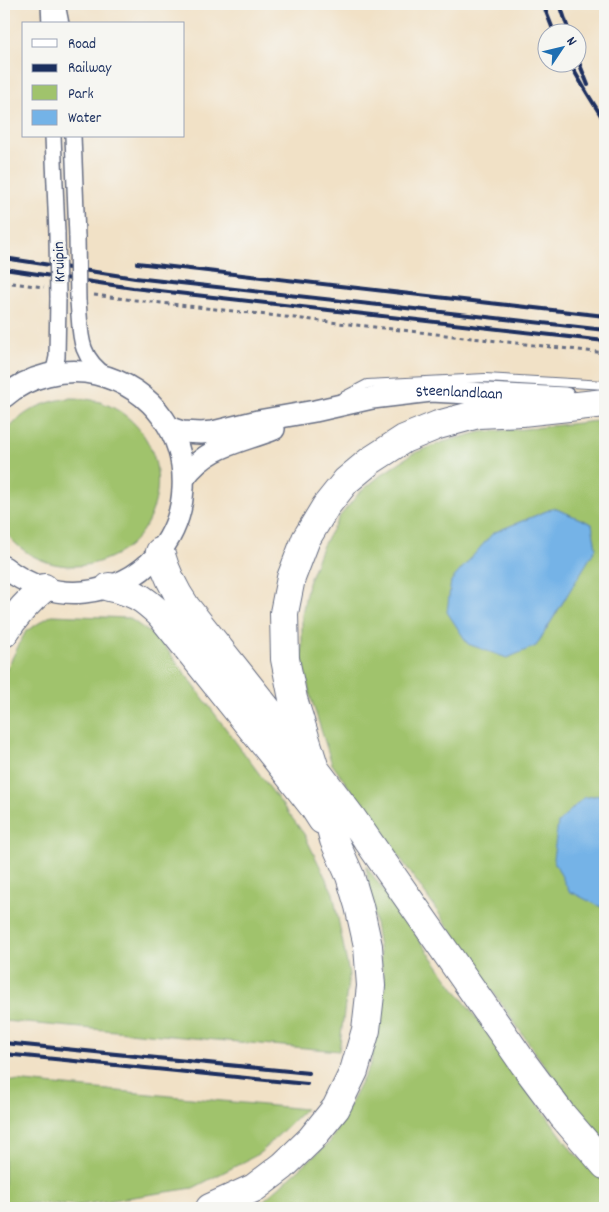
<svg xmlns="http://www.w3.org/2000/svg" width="609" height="1212" font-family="Dekko,sans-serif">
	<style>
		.green { fill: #a0c36c; stroke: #5e7965; fill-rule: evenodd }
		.water { fill: #74b3e7; stroke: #4871a2 }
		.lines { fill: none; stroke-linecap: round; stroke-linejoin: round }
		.service-casing { stroke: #666d82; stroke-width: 10 }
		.minor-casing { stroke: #666d82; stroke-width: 18 }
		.secondary-casing { stroke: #666d82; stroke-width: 24 }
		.motorway-casing { stroke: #666d82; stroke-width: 30 }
		.path { stroke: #666d82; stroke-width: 3; stroke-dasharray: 4 4; stroke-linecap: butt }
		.service { stroke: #fff; stroke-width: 8 }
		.minor { stroke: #fff; stroke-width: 15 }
		.secondary { stroke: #fff; stroke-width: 21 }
		.motorway { stroke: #fff; stroke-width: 28 }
		.rail { stroke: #1b2f5e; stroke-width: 4 }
		.minor-bridge-casing { stroke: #666d82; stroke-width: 18; stroke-linecap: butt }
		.minor-bridge { stroke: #fff; stroke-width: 15 }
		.labels { text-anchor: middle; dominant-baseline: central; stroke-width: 5; stroke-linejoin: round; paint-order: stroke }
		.street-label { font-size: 16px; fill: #1b2f5e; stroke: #f6f6f2 }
	</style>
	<rect width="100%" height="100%" fill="#f6f6f2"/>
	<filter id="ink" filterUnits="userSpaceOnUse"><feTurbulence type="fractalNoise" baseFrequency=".02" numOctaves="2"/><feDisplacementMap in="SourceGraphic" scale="10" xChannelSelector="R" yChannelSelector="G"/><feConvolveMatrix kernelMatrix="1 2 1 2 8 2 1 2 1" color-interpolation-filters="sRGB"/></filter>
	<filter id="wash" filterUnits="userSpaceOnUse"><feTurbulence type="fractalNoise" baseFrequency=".0096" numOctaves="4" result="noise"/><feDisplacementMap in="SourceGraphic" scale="20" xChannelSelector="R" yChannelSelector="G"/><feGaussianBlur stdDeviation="1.12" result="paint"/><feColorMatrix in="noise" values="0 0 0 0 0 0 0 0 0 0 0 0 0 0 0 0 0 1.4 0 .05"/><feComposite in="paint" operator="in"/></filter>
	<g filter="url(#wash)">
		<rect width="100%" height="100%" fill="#f1e1c6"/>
		<path class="green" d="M70,398C80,398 90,399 100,402C145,417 168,465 153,509C146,531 131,549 109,558C91,566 73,568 54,564C36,560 14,547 5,530C2,525 4,514 4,508C4,484 4,460 4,435C21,412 41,402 70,398Z
			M605,420V794L583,798L601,907L605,906V1140L574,1105L537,1055L408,869L332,764L310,695L302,657V615L308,583L322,547L340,516L359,493L381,475L412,454L443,442L481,432L524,429ZM554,508L592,524L565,599L536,646L493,533Z
			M52,615L129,618L160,640L304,834L333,893L349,974L339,1051L4,1021V674L26,631Z
			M366,866L573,1152L605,1181V1208H245L263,1201L330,1142L371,1063L385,986Z
			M4,1080L305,1109L259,1154L193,1188L80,1205L4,1202Z"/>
		<path class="water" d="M554,508L592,524L596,548L536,646L507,658L468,644L447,612L451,581L493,533Z
			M605,794V906L601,907L569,891L553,859L558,823L583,798Z"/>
	</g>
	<g filter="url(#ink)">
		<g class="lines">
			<defs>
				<path id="service" d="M344,396L367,384L485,378L605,385"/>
				<path id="minor" d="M49,4L50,24
					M57,4L61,24
					M53,136L57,233
					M73,136L77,237
					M78,301C81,333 77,356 107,376
					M50,374L55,366L57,357L58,298"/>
				<g id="secondary">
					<path d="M4,397C27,376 65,367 96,374C219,404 209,578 84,592C56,595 26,585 4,567"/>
					<path id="s1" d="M170,428L182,432L201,433L213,432L258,421L315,411L372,398L431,391L565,398"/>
					<path d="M184,478C208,445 239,443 274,429"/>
				</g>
				<path id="motorway" d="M160,552C166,573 173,588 186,607L315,769L352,818L524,1064L562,1115L605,1165
					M109,587C134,592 142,597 160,614L277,760L313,806L322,820
					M4,633C15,616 28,601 44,588
					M210,1208L254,1188L283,1166L311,1139L336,1108L354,1071L366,1030L371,986L368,946L359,906L350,876L334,840L315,769L293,699L285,659L284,613L291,578L306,539L326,506L346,481L370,461L404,439L438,425L478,414L522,412L605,403"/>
			</defs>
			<use href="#service" class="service-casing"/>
			<use href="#minor" class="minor-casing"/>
			<use href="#secondary" class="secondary-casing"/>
			<use href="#motorway" class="motorway-casing"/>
			<path class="path" d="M4,282L44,287
				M94,295L126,299L605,353"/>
			<use href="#service" class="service"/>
			<use href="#minor" class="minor"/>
			<use href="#secondary" class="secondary"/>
			<use href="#motorway" class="motorway"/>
			<path class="rail" d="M543,4L554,32
				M560,4L569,32
				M576,55L588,85
				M569,62L587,93L605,122
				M4,258L135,278L605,330
				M137,263L605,316
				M4,269L133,288L605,341
				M4,1043L309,1073
				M4,1054L307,1084"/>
			<defs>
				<path id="minor-bridge" d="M57,233L58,298
					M77,237L78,301"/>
			</defs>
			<use href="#minor-bridge" class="minor-bridge-casing"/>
			<use href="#minor-bridge" class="minor-bridge"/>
		</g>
	</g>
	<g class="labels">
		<g class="street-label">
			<text transform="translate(60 262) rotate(-92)">Kruipin</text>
			<text stroke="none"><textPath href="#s1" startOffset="294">Steenlandlaan</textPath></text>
		</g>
	</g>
	<rect width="609" height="1212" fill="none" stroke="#f6f6f2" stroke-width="20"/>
	<rect x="22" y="22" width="162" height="115" fill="#f6f6f2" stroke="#9ea6b7"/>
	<rect x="32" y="39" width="25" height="8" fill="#ffffff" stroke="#9ea6b7"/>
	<text x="68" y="48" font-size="15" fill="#1b2f5e">Road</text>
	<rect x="32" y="64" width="25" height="8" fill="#1b2f5e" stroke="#9ea6b7"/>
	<text x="68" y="72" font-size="15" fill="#1b2f5e">Railway</text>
	<rect x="32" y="85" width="25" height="15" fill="#a0c36c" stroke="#9ea6b7"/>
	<text x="68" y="98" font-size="15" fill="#1b2f5e">Park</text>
	<rect x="32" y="110" width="25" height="15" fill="#74b3e7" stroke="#9ea6b7"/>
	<text x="68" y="122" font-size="15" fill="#1b2f5e">Water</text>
	<g transform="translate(562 48) rotate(55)"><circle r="24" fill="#f6f6f2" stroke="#9ea6b7"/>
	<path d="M0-4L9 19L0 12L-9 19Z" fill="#1f6fb2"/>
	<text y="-8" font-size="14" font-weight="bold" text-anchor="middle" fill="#1b2f5e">N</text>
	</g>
</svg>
